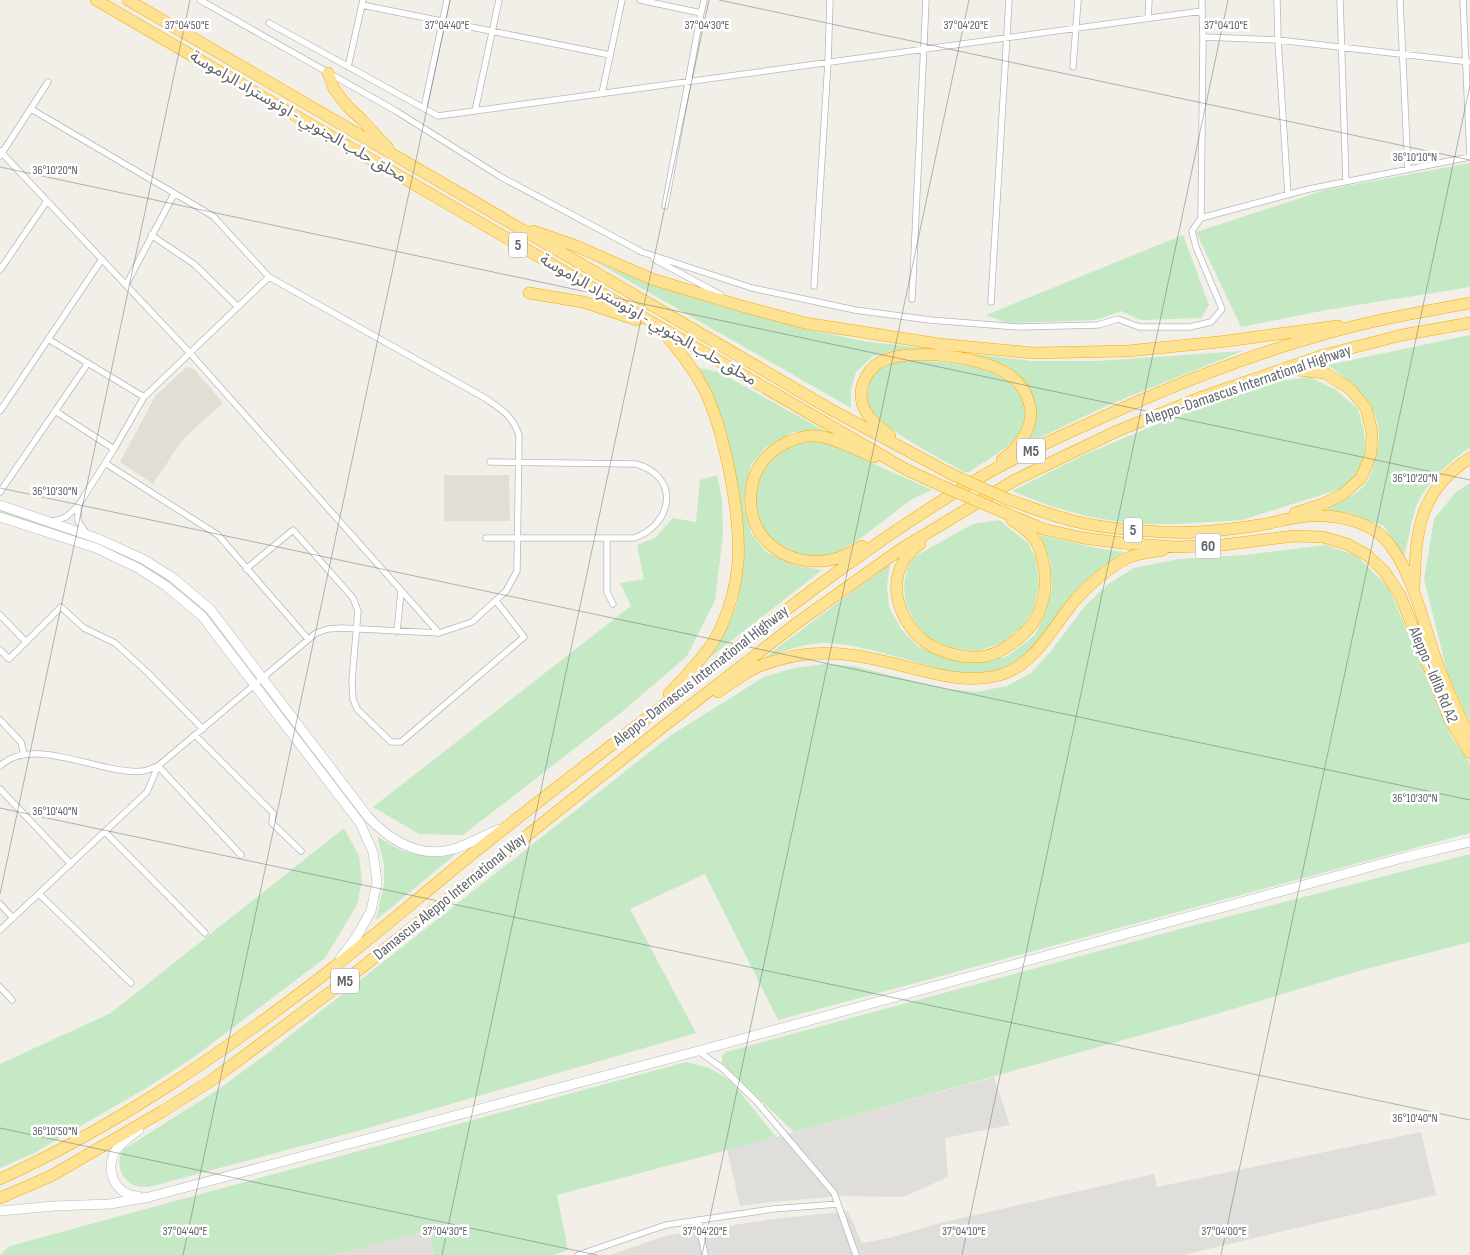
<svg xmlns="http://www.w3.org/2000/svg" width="1470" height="1255" font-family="'Sofia Sans Condensed','Noto Sans Arabic',sans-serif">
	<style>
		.industrial { fill: #e0deda }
		.education { fill: #e1ded6 }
		.green { fill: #c5e8c5 }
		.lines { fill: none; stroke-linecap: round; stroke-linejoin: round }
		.street-casing { stroke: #b5b8bc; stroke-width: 7 }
		.secondary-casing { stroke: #b6babf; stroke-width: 10 }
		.highway-casing { stroke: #f9ab00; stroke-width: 12 }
		.street { stroke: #fff; stroke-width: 5.5 }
		.secondary { stroke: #fff; stroke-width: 9 }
		.highway { stroke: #fde293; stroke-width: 11 }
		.highway-bridge-casing { stroke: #f9ab00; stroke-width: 12; stroke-linecap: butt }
		.highway-bridge { stroke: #fde293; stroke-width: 11 }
		.ticks { fill: none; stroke: #5f6368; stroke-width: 1; stroke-opacity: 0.45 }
		.labels { text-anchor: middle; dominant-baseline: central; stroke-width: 5; stroke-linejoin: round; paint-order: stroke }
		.shield { fill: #fff; stroke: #8f9295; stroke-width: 1 }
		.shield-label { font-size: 15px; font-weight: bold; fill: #5f6368 }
		.street-label { font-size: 16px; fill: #5f6368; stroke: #fff }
		.ticks-label { font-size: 12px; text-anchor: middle; fill: #5f6368; stroke: #fff; stroke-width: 5; stroke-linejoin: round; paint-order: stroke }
	</style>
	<rect width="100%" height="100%" fill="#f1efe8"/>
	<path class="industrial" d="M994,1077L1010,1125L945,1138L948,1177L903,1197L842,1196L772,1202L740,1206L727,1149L776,1137Z
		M1421,1132L1436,1195L1183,1255H610L668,1235L774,1219L848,1211L862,1243L889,1238L940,1223L1154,1174L1157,1187Z
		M428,1229L435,1255H333Z"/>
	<path class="education" d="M187,367L194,369L223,403L183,439L153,484L120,462L156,395Z
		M444,475H509L510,521H444Z"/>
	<path class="green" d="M1470,163V287L1326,310L1241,327L1196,232L1325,190Z
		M1183,235L1209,305L1201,318L1141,320L1121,311L1096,320L1007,323L986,315Z
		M596,262L649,284L720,306L801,328L863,341L1032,361H1098L1243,351L1108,405L1027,444L1033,426L1027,386L1006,366L978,357L942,351L896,350L873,356L856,372L851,390V408Z
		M1470,335V447C1451,461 1430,479 1419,500C1413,510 1408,543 1404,556L1384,526L1349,513L1324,509C1337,503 1353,497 1364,486C1370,481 1372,469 1374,461C1391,415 1362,391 1328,365Z
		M928,361C958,364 1012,367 1024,403C1027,413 1025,423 1020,432C1010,448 984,461 969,472H964C945,461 878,426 868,408C864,401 868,390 870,382C879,359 907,361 928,361Z
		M699,368L719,372L825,431L793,432L765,448L751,465L745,491L744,507L751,533L766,552L794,565L822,570L703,663C714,646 730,627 736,607C751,555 739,471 722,420C716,402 707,385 699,368Z
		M1310,377L1336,390L1358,409L1364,431L1365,454L1357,474L1340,489L1242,520L1178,524H1135L1090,517L1050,506L1012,491L1086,454L1172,418L1279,381Z
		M816,441L826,442L932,490C924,494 915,497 908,502C887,517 852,549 828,555C799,561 759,540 754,509C753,505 755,499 755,494C761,462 784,444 816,441Z
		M717,475L722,499L723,535L715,600L687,656L623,711L463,835L419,834L373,807L631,606L620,583L644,579L637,545L655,538L673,518L696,522L700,480Z
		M1470,483V722L1448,675L1424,579L1434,519L1456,492Z
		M0,509C73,533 151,554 206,611C224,629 238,652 253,672L205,614L98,544L0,513Z
		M999,520L1028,543L1036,559L1039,586L1033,610L1022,627L1002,643L978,651L951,648L928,637L915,623L906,604L904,586L907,569L914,557L973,524Z
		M1040,535L1096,548L1124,552C1106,564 1089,576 1074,592C1050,618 1037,657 1002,669C968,682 932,666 898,657C875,651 852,644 827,643C806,642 784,651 764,658L890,564L887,585L889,607L901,629L919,647L948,659L978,663L1008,656L1035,635L1045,614L1052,588L1050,560Z
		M1326,545L1357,556L1389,588L1451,736L1470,763V833L778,1020L705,874L630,909L696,1033L361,1130L149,1187C145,1187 140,1187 136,1186C121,1181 114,1162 124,1149L219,1089L264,1056L670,736L764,677L794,668L825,664L853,666L947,689L976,692L1007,686L1031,673L1052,650L1085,606L1107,585L1134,568L1179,559L1245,555Z
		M344,828L359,856L362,881L357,905L325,958L194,1057L148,1087L34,1153L0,1168V1064L111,1013Z
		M377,836C385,841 393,846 401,850C417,857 440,856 457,853L376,920L384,884V864Z
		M1470,854V942L1362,970L1213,1015L794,1132L722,1063V1056L726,1052L1180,929Z
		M686,1062L709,1068L731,1081L776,1137L557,1195L568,1250L553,1255H435L428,1230L333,1255H0L10,1246Z"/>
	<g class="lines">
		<defs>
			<path id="street" d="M200,0L396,111L501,177L642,252
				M640,0L701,13L665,206
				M1277,0L1278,40L1288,195
				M1340,0L1346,182
				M1400,0L1408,169
				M1463,0L1470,157
				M362,5L610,55
				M1202,11V0
				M701,13L704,0
				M1148,18L1149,0
				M269,23L438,116L1202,11L1203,37L1278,40L1470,62
				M348,67L363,0
				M1073,67L1078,0
				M602,93L622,0
				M424,108L447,0
				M475,111L499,0
				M0,151L189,352L439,633
				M0,156L48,82
				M1201,218L1203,37
				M151,235L194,264L238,307
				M639,251L752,288L855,310L930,320L1018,327L1098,325L1118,319L1139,327H1190L1211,322L1222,309L1196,247L1192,231L1201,218L1309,189L1470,157
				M654,259L721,295
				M0,270L47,201
				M126,285L174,194
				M814,286L828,62L830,0
				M912,299L926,0
				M991,302L1009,0
				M48,339L144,397
				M0,411L102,259
				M55,411L114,449
				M105,463L218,535L308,639
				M0,492L88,363
				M78,506V521L86,533
				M51,521L58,520L66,517L78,506L114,449L144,397L269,277
				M486,538H634C674,524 680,476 636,464L490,462
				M607,538V592L613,604
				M246,569L293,530L353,598L358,611L352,680L353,699L357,709L391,742H401L524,637L496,601
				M0,615L26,642L9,659L0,650
				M397,632L401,591
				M26,642L61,607L84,628L115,643L147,672L203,729
				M0,720L21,742L24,755
				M195,735L273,813L272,823L301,851
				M0,766C34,734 102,776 143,771C148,770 153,768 158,766L316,633L328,629L342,628L439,633L472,622L506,591L517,571L519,435C512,415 502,410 485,398L269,277L213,216L31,109
				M0,789L71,864
				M105,832L205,933
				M39,894L131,983
				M0,904L13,918
				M0,930L147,792L158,766L241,855
				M0,987L12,1000
				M698,1051L722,1068L757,1102L834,1193L856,1255
				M698,1220L705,1255
				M578,1255L666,1225L773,1209L838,1204"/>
			<path id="secondary" d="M0,505L99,539L143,559L172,577L210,609L368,817C390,840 420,859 454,849C469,844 485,835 500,829
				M0,517L96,548L138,568L166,586L202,616L360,823L373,852L377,882L371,911L357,936L340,959
				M138,1196C115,1195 104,1170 116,1150C122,1142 131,1136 139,1130
				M0,1211L54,1206L110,1204L149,1197L698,1051L1406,857L1470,842"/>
			<path id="highway" d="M96,0L907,470L942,486
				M128,0L830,409L951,474
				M328,73L334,89L348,107L360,118L388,148
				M533,231L576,246L652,279L738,305L805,323L939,344L1033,353L1127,351L1219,342L1338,326
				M529,293L583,302L637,320
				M664,333C679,350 693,368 704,389C725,432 741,515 738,563C736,584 731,605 722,625C711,651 688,673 669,694
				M1289,369L1325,373L1350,389L1366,408L1372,432L1371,454L1361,478L1343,494L1323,504L1295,513
				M890,436C882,429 872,422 866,412C861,404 860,395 862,386C865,377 871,367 880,362C909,347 982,356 1009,375C1020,382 1027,393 1030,406C1035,429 1018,447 1002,460
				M1009,500C1027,506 1045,513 1063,518C1095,528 1131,530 1164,532C1195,534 1228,530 1259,525C1272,523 1286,519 1300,517C1330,513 1371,519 1390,545C1413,575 1423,622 1435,657C1445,685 1457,711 1470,737
				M998,510L1043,529L1083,538L1122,543L1176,547L1223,545L1294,536L1323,537L1347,544L1367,555L1384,571L1400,595L1450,720L1470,753
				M920,544C884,569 893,616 924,641C936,651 962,658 977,657C991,657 1005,649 1015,641C1033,627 1039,617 1044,595C1047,579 1044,554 1035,540C1030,532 1019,525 1012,520
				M862,546C852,552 842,558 830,560C786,568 746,538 751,492C753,472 763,457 780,446C791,440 804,435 817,436C836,438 856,450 874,457
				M1414,588C1416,532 1418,491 1470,458
				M718,692C732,683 745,672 760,666C814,644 857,654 911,668C942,676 969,683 1000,675C1035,666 1055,623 1076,599C1089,585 1112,564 1130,557C1139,553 1153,552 1163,550
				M0,1179C119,1125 227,1050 330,970C378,933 424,893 471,855C548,793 627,734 705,673C794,603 883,534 981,477C1016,456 1053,440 1090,423C1181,381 1278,343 1376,321C1407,314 1439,309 1470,303
				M0,1198L51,1176L163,1111L212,1080L345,981L664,726L797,623L901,549L1015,480L1117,431L1199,398L1324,355L1402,335L1470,323"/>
		</defs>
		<use href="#street" class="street-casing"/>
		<use href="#secondary" class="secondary-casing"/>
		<use href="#highway" class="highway-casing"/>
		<use href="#street" class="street"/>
		<use href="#secondary" class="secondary"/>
		<use href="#highway" class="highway"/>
		<defs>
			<path id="highway-bridge" d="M951,474L1009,500
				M942,486L998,510"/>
		</defs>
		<use href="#highway-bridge" class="highway-bridge-casing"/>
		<use href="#highway-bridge" class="highway-bridge"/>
	</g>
	<path class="ticks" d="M719,0L1470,160M0,167L1470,480M0,488L1470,800M0,808L1470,1120M0,894L190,0M0,1128L597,1255M183,1255L450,0M442,1255L709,0M702,1255L969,0M962,1255L1228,0M1221,1255L1470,85"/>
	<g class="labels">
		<g class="shield">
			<rect x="509" y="232.5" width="18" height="25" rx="4"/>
			<rect x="1017" y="438.5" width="28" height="25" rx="4"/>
			<rect x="1124" y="517.5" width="18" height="25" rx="4"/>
			<rect x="1195.5" y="533.5" width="25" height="25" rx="4"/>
			<rect x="331" y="968.5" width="28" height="25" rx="4"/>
		</g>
		<g class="shield-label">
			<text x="518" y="245">5</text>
			<text x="1031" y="451">M5</text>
			<text x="1133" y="530">5</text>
			<text x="1208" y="546">60</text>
			<text x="345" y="981">M5</text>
		</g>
		<g class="street-label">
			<text transform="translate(298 117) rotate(30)">محلق حلب الجنوبي - اوتوستراد الراموسة</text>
			<text transform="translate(648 320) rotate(30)">محلق حلب الجنوبي - اوتوستراد الراموسة</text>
			<text transform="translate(1248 385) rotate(-19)">Aleppo-Damascus International Highway</text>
			<text transform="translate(1433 675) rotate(67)">Aleppo - Idlib Rd A2</text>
			<text transform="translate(701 676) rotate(-38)">Aleppo-Damascus International Highway</text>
			<text transform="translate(450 897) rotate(-39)">Damascus Aleppo International Way</text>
		</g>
	</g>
	<g class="ticks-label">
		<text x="187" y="29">37°04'50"E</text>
		<text x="447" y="29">37°04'40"E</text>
		<text x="707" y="29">37°04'30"E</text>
		<text x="966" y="29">37°04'20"E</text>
		<text x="1226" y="29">37°04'10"E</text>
		<text x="1415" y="161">36°10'10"N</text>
		<text x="55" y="174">36°10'20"N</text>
		<text x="1415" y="482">36°10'20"N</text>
		<text x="55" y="495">36°10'30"N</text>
		<text x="1415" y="802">36°10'30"N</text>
		<text x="55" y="815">36°10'40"N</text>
		<text x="1415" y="1122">36°10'40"N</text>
		<text x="55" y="1135">36°10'50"N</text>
		<text x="185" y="1235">37°04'40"E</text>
		<text x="445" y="1235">37°04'30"E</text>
		<text x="705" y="1235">37°04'20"E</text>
		<text x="964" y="1235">37°04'10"E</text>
		<text x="1224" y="1235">37°04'00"E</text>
	</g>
</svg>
